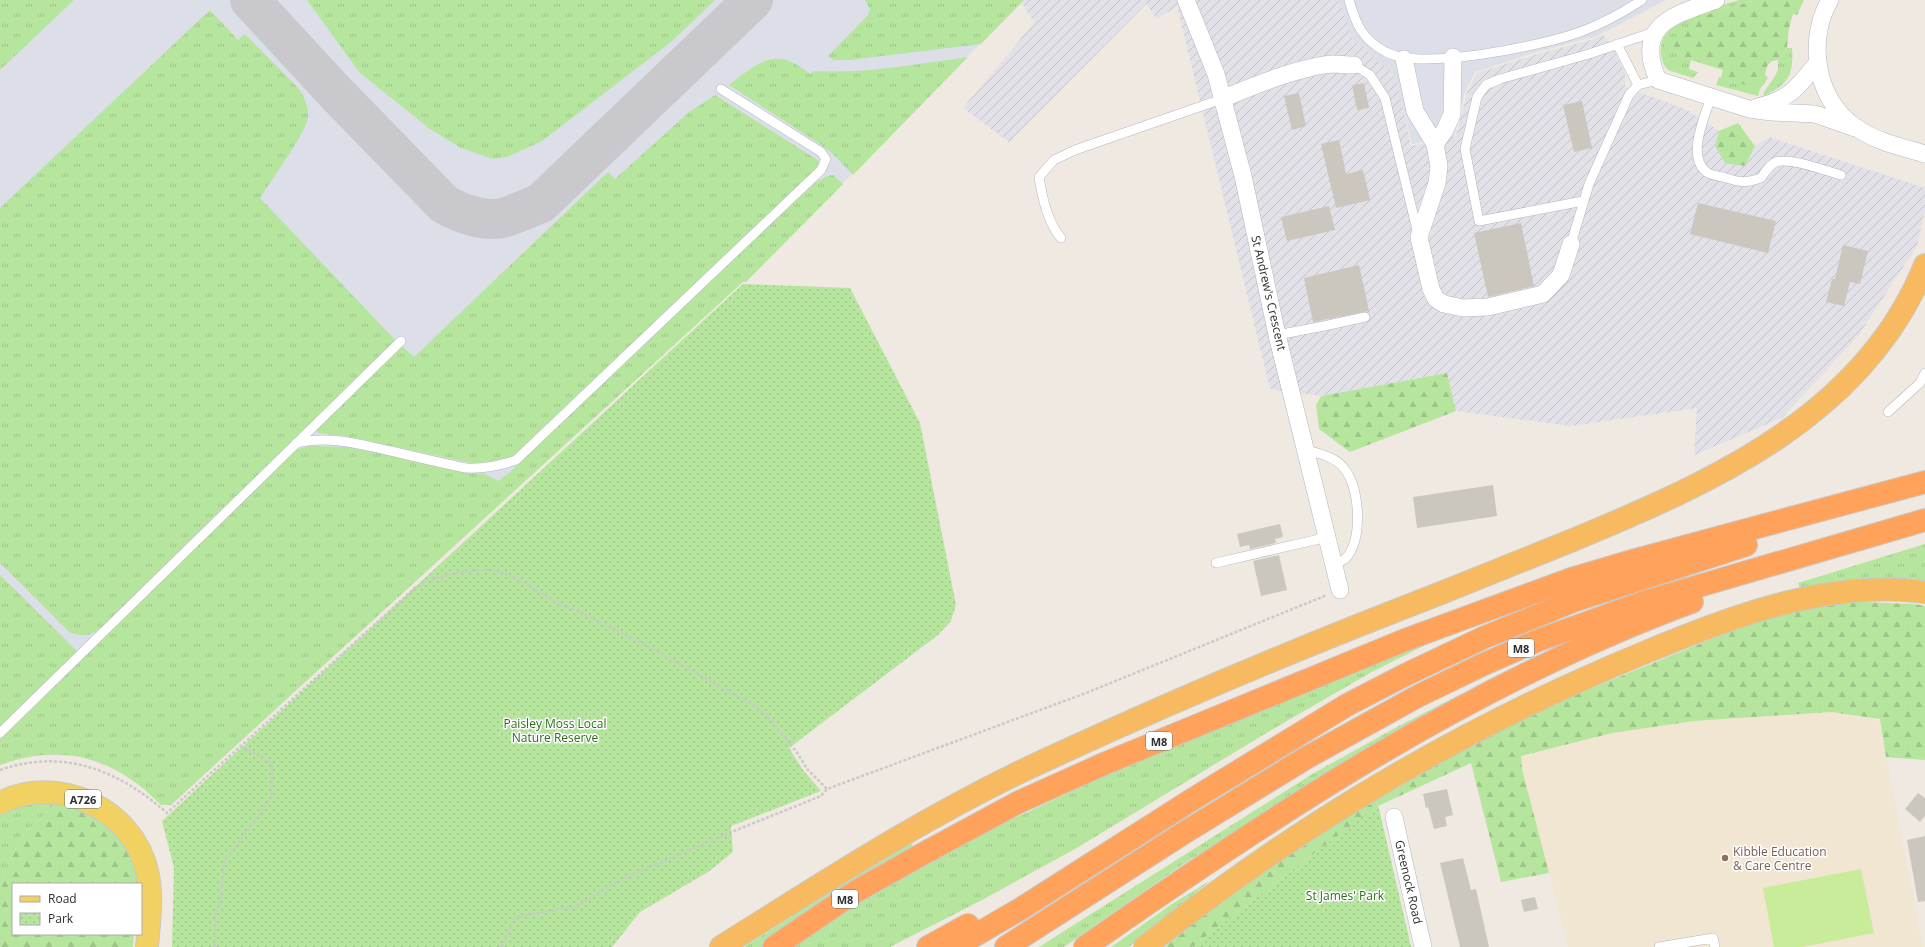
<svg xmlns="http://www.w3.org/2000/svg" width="1925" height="947" font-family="'Open Sans',sans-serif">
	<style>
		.industrial { fill: url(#industrial-furrows) }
		.education { fill: #f0e6d1 }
		.airport { fill: #dcdee8 }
		.grass { fill: url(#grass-tufts) }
		.forest { fill: url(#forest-firs) }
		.park { fill: url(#park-dots) }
		.pitch { fill: #c9ec9a }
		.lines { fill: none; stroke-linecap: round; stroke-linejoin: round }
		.taxiway { stroke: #c9c8cc; stroke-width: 40 }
		.building { fill: #cbc7bf }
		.service-casing { stroke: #b4b7c1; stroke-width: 10 }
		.minor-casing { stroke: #b4b7c1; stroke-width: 18 }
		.primary-casing { stroke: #c9c9c9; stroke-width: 24 }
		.trunk-casing { stroke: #c9c9c9; stroke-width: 24 }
		.motorway-casing { stroke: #c9c9c9; stroke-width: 24 }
		.path { stroke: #c9c9c9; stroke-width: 2.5; stroke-dasharray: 3 2; stroke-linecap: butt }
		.service { stroke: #fff; stroke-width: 9 }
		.minor { stroke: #fff; stroke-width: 17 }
		.primary { stroke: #f2d163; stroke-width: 22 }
		.trunk { stroke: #f8ba60; stroke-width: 22 }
		.motorway { stroke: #ffa35c; stroke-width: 22 }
		.education-dot { fill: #8d6e63; stroke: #fff; stroke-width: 1.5 }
		.labels { text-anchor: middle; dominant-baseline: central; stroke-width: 3; stroke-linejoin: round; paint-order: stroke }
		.shield { fill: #fff; stroke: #6d6d6d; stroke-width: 1 }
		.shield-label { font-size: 11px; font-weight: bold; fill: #2e2e2e }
		.street-label { font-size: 12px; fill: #2e2e2e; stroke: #fff }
		.park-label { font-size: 12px; fill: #2c6e1b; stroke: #fff }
		.education-label { font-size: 12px; fill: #785e54; stroke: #fff; text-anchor: start }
	</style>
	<defs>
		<pattern id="industrial-furrows" width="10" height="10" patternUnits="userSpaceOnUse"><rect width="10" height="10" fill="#e3e1e8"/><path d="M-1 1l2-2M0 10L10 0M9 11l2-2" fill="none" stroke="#c3c1c7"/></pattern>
		<pattern id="grass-tufts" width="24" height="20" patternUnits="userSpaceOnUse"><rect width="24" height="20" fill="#b6e59e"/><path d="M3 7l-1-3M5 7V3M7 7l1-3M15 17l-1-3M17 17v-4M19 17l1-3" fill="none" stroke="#9dc588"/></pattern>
		<pattern id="forest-firs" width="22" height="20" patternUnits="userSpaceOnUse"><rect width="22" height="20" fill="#b6e59e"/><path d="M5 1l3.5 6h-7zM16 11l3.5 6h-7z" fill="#9dc588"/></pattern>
		<pattern id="park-dots" width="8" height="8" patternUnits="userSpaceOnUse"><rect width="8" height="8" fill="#b6e59e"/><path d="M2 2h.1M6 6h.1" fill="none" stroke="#9dc588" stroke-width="1.8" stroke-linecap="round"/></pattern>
	</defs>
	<rect width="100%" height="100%" fill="#efe9e1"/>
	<path class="industrial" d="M1024,0H1340L1391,72L1399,87L1411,146L1456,136L1467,92L1477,73L1531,56L1594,39L1603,35L1613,48L1625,73V87L1685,109L1719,131L1715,146L1745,166L1755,146L1769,137L1925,188V210L1917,246L1858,336L1782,418L1694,455L1697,408L1571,426L1456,411L1447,373L1321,396L1270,389L1177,6L1157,19L1146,4L1009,142L963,108L1034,23L1022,3Z"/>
	<path class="education" d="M1831,712L1879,720L1923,947H1568L1522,769L1521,756L1612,733L1694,721Z"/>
	<path class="airport" d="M0,0H1023L843,183L171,805L118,770L78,756L40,755L13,760L0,764Z
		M1339,0H1666L1597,36L1530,54L1475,72L1465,92L1454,136L1412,144L1399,87L1391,72L1352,38Z"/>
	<path class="grass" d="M0,0H74L0,70Z
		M307,0H715L671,42L542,141L507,157L493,159L461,148L430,129L360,73Z
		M865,0H1024L981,44L849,60H833L828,56L868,15L870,9Z
		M1739,0H1757L1718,10L1676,52L1691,60L1689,69L1698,72L1693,78L1668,70C1662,63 1660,56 1661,47C1665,16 1715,8 1739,0Z
		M210,10L238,40L245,34L298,88C304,96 309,107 308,117C306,133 270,182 260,198L396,341L106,624C92,634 87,639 69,632L0,563V208Z
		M1787,48H1792C1794,75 1788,85 1763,96L1764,92L1775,76L1778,70V60Z
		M968,57L853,175L832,153L820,144L729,85C760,61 776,46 810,74L814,71C866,74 917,64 968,57Z
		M1719,77L1760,89L1758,96L1716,85Z
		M715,95L819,161L817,168L515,456L492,463H471L345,436L319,433L315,430L401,345L414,357L608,172L615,179L688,113Z
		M833,175L843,184L746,282H743L171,805H161C115,758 64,742 0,765V739L287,456L298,449L309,446L349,447L465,472L485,474L498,481L509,473L812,185L827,176Z
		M1925,544V582C1883,575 1841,579 1800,589L1798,583Z
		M0,575L77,651L0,727Z
		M1433,641L1370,673L1268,732L1075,849L982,900L890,947H744L909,841L927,865L1004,823L1122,768Z
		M1459,695L1303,788L1182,865L1064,947H1039L1314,773L1395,728Z
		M37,799H60L20,838L0,883V812Z
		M1211,880L1129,947H1111L1172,904Z"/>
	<path class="forest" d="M1757,0H1804L1797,15L1793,14L1789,28L1787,48L1778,60C1768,61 1767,65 1765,75L1768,78L1760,89L1721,78L1723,70L1691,60L1676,52L1673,43L1685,29L1698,20L1718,10Z
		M1738,123L1755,146L1745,166L1725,163L1715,146L1719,131Z
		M1447,373L1456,411L1350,452L1319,429L1316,405L1321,396Z
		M1836,601L1914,604L1925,606V760L1886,757L1880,719L1831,712L1694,721L1612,733L1521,756L1522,769L1549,873L1501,882L1471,763L1378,806L1411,947L1336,837L1192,947H1165L1222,899L1341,816L1511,721L1763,618Z
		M60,799L113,826L131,852L139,884H13V934H134L133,947H0V883L20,838Z"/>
	<path class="park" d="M743,284L850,288L920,423L956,605L951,621L938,635L789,748L803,770L821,791L731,826L733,852L708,872L640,912L612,947H172L174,868L162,821Z
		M1378,805L1411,947H1192Z"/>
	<path class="pitch" d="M1861,869L1874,933L1802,947H1774L1763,888Z"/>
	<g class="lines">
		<path class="taxiway" d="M250,0L334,91L444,204C461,214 487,223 506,217C518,213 529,208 541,203L753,0"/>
	</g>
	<path class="building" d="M1364,83L1369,108L1357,110L1352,85Z
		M1299,93L1306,126L1292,130L1284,96Z
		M1582,101L1592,148L1574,152L1563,105Z
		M1339,140L1346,174L1363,170L1370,200L1336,208L1321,144Z
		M1698,203L1776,221L1768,253L1690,234Z
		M1329,206L1335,230L1287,241L1281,217Z
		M1521,223L1534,286L1488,297L1474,233Z
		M1843,245L1868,251L1860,284L1850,282L1844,306L1826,302L1832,279H1835Z
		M1359,265L1369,311L1313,322L1304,278Z
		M1493,485L1497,516L1417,528L1413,497Z
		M1280,524L1283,537L1275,539L1276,543L1250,549L1249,545L1240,547L1237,534Z
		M1279,555L1287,590L1261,596L1253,561Z
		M1447,789L1453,815L1445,817L1447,826L1434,829L1428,807L1426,808L1423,794Z
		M1918,793L1925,798V816L1920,822L1905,809Z
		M1925,836V901L1918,902L1907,840Z
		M1463,858L1471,890L1476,889L1489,947H1460L1440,863Z
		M1535,897L1538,909L1524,912L1521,900Z"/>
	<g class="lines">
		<defs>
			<path id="service" d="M1349,0C1356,25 1363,40 1386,52C1420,71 1542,46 1580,32C1602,24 1622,13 1642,0
				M1617,44L1638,85
				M1354,65L1370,75L1385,98L1418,234
				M1711,97C1705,116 1685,158 1708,173C1711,175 1718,176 1723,177C1740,182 1743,184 1761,178C1765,172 1769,165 1776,162C1790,157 1826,171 1841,175
				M1583,201L1479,221L1465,149L1477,97L1486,85L1500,79L1589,54L1654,32
				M1061,238C1048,223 1042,197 1039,177L1054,160L1075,150L1222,99
				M1571,244L1589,184L1629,95L1638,85L1658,80
				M1277,335L1324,326L1365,317
				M1888,412L1920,383L1925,373
				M296,443C328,435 359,444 391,451C416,457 441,463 466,468C485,469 499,466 516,460L821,170L826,159L821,152L721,89
				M1306,450C1321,454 1337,457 1346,471C1360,490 1363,541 1345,559C1342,561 1337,563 1334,564
				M1216,563L1328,537
				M0,733L401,341
				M1659,947L1713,938L1715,947"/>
			<path id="minor" d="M1186,0L1216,74L1243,176L1277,335L1340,590
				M1716,0C1675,15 1633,24 1658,80L1749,109L1772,112L1815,114L1855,128
				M1830,0C1806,40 1816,102 1857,128C1877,142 1902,147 1925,154
				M1404,59L1415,111L1435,144L1439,166L1437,183L1419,237L1431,289L1436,299L1444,304L1463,308L1488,307L1543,294L1561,275L1571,244
				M1222,99C1252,86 1300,67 1332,64C1339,64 1346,65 1354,65
				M1757,107C1789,100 1798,87 1818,62
				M1435,144L1445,130L1452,114L1453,57
				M1394,817L1423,947"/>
			<path id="primary" d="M0,803C57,773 133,809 147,871C153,896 149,922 147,947"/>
			<path id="trunk" d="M721,947C829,879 935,810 1052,757C1152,711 1254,667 1357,626C1429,598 1502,569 1573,540C1713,482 1865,415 1925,265
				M1145,947C1296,826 1466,726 1646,652C1734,616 1828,579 1925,592"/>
			<path id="motorway" d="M774,947L855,892L919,856L1019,802L1106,763L1405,640L1571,579L1635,560L1925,482
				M928,947L968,925
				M955,947L1022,908L1193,799L1347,705L1405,675L1485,637L1576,600L1746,545
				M1006,947L1187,831L1306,758L1418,696L1482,665L1539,640L1644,602L1925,520
				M1085,947C1275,814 1474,682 1692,602"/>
		</defs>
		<use href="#service" class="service-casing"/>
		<use href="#minor" class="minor-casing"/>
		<use href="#primary" class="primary-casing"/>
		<use href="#trunk" class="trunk-casing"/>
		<use href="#motorway" class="motorway-casing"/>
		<path class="path" d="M0,770C64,748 118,770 167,813L416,587C431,577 477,567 495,571C516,575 535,591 554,601C566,607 579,611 590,617C646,644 699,675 753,705L766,715L776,726L798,754L807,769L827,789L1086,693L1327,595
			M215,947V912L220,905L224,862L271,799L272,764L261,756L241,747
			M501,947L515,917L575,907L622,879L724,835L821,796L827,789"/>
		<use href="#service" class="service"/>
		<use href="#minor" class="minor"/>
		<use href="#primary" class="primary"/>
		<use href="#trunk" class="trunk"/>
		<use href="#motorway" class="motorway"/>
	</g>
	<circle class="education-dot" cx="1725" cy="858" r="4"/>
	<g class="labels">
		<g class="shield">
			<rect x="1508" y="639" width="26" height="18" rx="3"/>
			<rect x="1146" y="732" width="26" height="18" rx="3"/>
			<rect x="65" y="790" width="36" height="18" rx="3"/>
			<rect x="832" y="890" width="26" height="18" rx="3"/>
		</g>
		<g class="shield-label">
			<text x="1521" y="648">M8</text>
			<text x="1159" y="741">M8</text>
			<text x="83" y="799">A726</text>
			<text x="845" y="899">M8</text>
		</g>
		<g class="street-label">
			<text transform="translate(1269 293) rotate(77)">St Andrew's Crescent</text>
			<text transform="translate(1409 882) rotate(77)">Greenock Road</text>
		</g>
		<g class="park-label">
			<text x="555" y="723">Paisley Moss Local<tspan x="555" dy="14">Nature Reserve</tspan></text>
			<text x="1345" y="895">St James' Park</text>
		</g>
		<g class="education-label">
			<text x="1733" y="851">Kibble Education<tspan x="1733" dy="14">&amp; Care Centre</tspan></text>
		</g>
	</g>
	<rect x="12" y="883" width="130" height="52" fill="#ffffff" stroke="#ababab"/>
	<rect x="20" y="896" width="20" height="6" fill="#f2d163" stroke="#ababab"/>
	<text x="48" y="903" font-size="12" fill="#2e2e2e">Road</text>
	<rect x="20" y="913" width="20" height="12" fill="url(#park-dots)" stroke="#ababab"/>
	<text x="48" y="923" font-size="12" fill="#2e2e2e">Park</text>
</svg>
